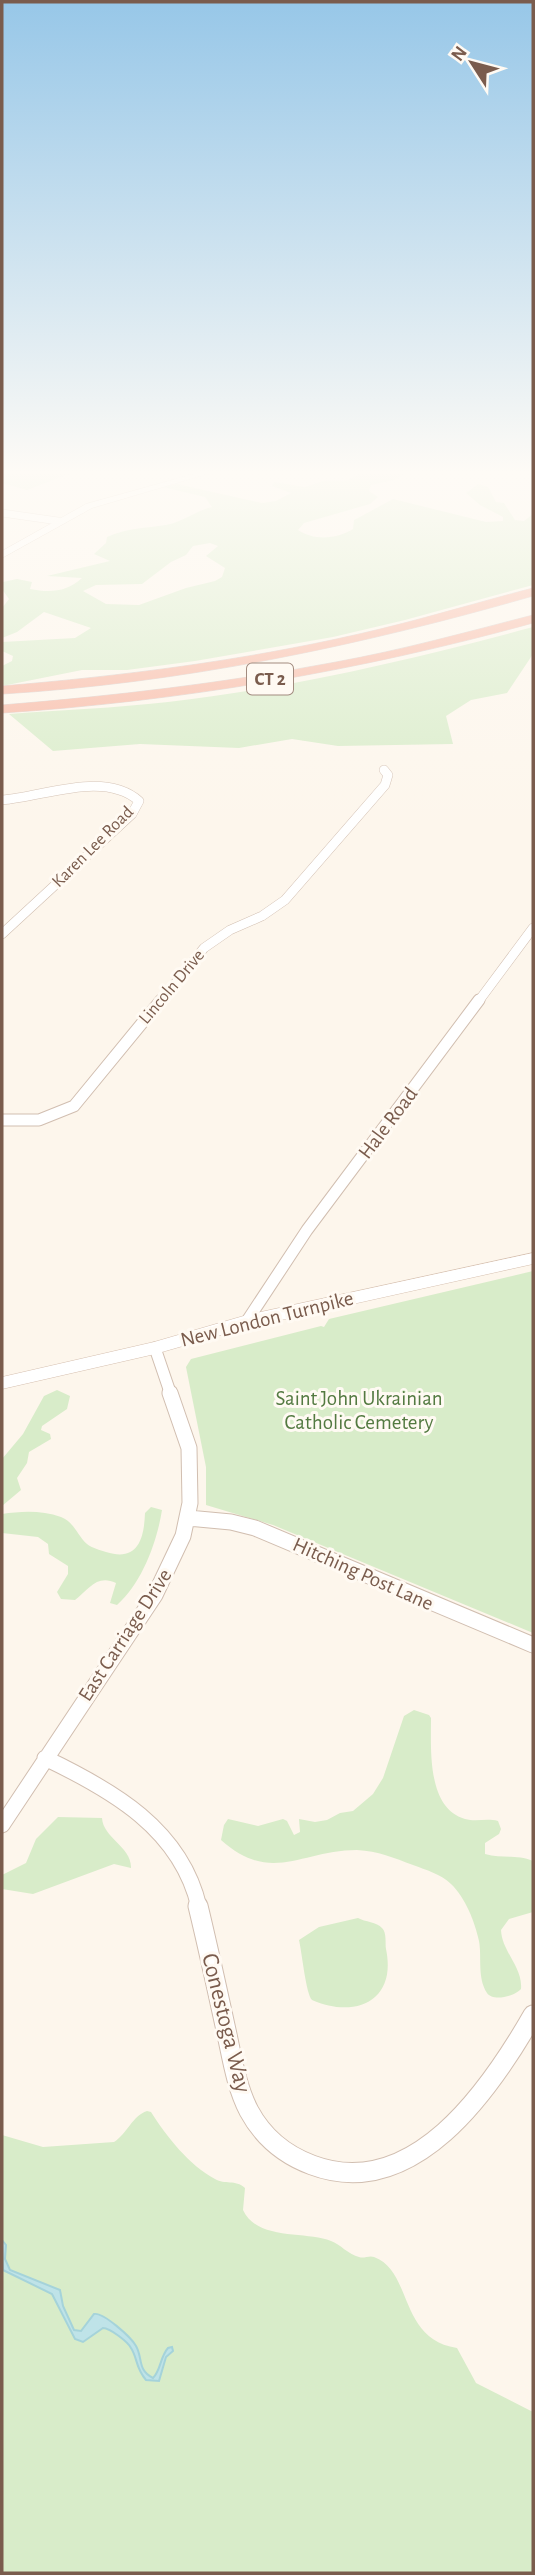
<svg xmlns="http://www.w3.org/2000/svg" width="535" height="2575" font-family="'Alegreya Sans',sans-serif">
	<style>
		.green { fill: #d8ecc9; fill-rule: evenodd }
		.water { fill: #bfe3e8; stroke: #a5d3da; stroke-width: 2 }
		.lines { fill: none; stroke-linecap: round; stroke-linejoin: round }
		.street-far4-casing { stroke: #d1beb0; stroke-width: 8 }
		.street-far3-casing { stroke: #d1beb0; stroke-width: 10 }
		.street-far2-casing { stroke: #d1beb0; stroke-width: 13 }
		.street-far1-casing { stroke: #d1beb0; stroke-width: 17 }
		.street-casing { stroke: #d1beb0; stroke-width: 21 }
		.secondary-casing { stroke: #d6c0b0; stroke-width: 1 }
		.highway-casing { stroke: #dad1cd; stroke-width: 1 }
		.street-far4 { stroke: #fff; stroke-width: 7 }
		.street-far3 { stroke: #fff; stroke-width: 9 }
		.street-far2 { stroke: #fff; stroke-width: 11 }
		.street-far1 { stroke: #fff; stroke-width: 15 }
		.street { stroke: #fff; stroke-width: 19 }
		.secondary { fill: #fff; fill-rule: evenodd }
		.highway { fill: #f7b7a3; fill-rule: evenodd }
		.labels { text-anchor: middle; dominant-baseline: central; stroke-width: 6; stroke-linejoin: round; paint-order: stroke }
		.far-street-label { font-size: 18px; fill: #7a5c4d; stroke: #fffaf3 }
		.shield { fill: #fffaf3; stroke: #a28b7f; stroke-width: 2 }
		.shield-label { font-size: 19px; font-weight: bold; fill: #7a5c4d }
		.street-label { font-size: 21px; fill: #7a5c4d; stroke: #fffaf3 }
		.park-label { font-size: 21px; fill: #537a41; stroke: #fffaf3 }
		.near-street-label { font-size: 24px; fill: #7a5c4d; stroke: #fffaf3 }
	</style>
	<rect width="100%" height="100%" fill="#fdf6ec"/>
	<path class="green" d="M2,469H82L27,490L2,483Z
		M368,469H414L394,480L371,485L369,491L378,497L370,504L304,523L298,530C314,541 337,539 353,529L354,520L358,518L393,499L486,522L503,521V517L480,505L466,493L478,484L488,487L496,502L504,503L515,520L524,521L533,514V585L405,620L333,637L195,661L127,670H82L2,686V666L12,661L13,656L2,651V642L75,638L91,628L44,612L17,632L2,638V608L9,599L2,589L3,582L17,579L32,582L30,589C50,593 67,592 82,578L47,576L110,561L94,554L106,543L107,537C127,528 146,528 166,525C183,522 195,511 212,507L205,497L163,487L177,484L262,503L276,501L291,493L272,486L274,482L305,487L323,481L348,480ZM210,543L218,546L206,556L225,568L222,577L215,581L186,588L139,605L106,604L83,591L96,585L142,584L171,562L186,555L193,546Z
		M533,627V654L507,693L471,700L446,716L453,744L338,746L292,739L239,748L140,744L53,751L9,714C62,710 115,708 168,702C291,688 414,659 533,627Z
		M533,1271V1633L273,1525L206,1505V1467L186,1367L191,1359L321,1326L324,1327L329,1319Z
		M57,1390L70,1396L67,1409L42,1426L41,1430L50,1434L51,1439L29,1452L27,1463L17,1478L21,1490L2,1506V1459L23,1434L44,1396Z
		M151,1507L162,1510C157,1542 142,1583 117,1605L110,1603L116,1583C97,1574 89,1589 75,1600L61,1599L57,1592L68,1574V1566L49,1554L48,1544L38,1537L2,1533V1514C21,1511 42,1510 61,1517C74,1522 77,1535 87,1544C92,1548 100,1550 106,1552C138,1562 144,1539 145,1513Z
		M414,1710L429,1715L431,1718C431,1750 427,1808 465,1819C476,1822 487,1818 498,1821L501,1829L499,1834L485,1843V1854C502,1859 517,1854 533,1861V1912L509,1919L501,1930C502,1952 523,1967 521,1989C515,1996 493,2002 487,1993C477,1977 482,1957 479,1941C475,1922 465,1897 451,1884C441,1874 426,1870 413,1865C394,1858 378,1851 357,1850C302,1850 271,1885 221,1840L224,1825L228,1819L258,1826L283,1819L287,1821L294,1835L300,1832L299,1819L315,1822L327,1820L340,1813L353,1811L373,1794L383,1778L404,1716Z
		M58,1817L102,1818C103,1838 132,1847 131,1868L114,1864L33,1894L2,1889V1875L26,1863L36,1839Z
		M358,1918C365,1922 377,1922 382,1928C387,1933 385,1943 386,1949C397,2001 355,2019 312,2000C306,1994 302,1953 299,1940L319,1927Z
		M147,2111L151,2112C166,2136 190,2166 215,2179C225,2185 235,2179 245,2188L243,2210C257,2241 307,2231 331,2241C340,2244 349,2255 359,2257C364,2259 369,2255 374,2257C413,2271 398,2339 457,2348L476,2383L533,2412V2573H2V2135L43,2147L114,2142C127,2134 132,2116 147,2111Z"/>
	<path class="water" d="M2,2240L6,2245L5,2259L10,2270L60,2290L63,2306L74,2330L81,2331L94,2314C103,2312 131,2337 136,2346C143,2358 137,2370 153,2378C161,2370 160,2357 168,2348L172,2347L173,2351L166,2357L159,2381L146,2380C135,2367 138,2359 131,2348C128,2342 110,2328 103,2328L83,2342L75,2339L52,2294L3,2270Z"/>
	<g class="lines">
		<defs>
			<path id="street-far4" d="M2,513L58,521"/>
			<path id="street-far3" d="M2,800C44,797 104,770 139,801L132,814L2,934
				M160,1002L204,948L230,930L262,916L285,900L385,785L388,775L384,770
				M478,1002L533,928"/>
			<path id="street-far2" d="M2,1120H39L74,1106L161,1000
				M247,1321L307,1230L479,1000
				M155,1348L171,1395"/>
			<path id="street-far1" d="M188,1518L231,1522L255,1528L533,1645
				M45,1758C112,1790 181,1829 199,1907
				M2,1825L155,1595L183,1536L190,1503L189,1448L170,1393"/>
			<path id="street" d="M198,1906C208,1947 217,1989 226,2030C232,2057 236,2086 249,2111C263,2137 285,2155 312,2165C413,2203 490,2090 533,2015"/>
			<path id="secondary" d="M212,469H224L92,508L2,558V551L86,504Z
				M533,1253V1264L249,1327L155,1354L2,1389V1377L154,1342L247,1315Z"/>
			<path id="highway" d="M533,588V596C359,646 183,683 2,694V686C122,676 241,661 359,634C417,621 475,603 533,588Z
				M533,615V623C359,671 182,701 2,713V705C114,696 225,683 336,662C402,650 467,632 533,615Z"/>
		</defs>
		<use href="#street-far4" class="street-far4-casing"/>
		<use href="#street-far3" class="street-far3-casing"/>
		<use href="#street-far2" class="street-far2-casing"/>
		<use href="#street-far1" class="street-far1-casing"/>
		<use href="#street" class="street-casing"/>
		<use href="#secondary" class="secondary-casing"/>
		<use href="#highway" class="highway-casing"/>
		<use href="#street-far4" class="street-far4"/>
		<use href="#street-far3" class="street-far3"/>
		<use href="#street-far2" class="street-far2"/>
		<use href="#street-far1" class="street-far1"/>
		<use href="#street" class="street"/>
		<use href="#secondary" class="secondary"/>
		<use href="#highway" class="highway"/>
	</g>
	<linearGradient id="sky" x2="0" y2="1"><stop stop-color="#97c7e8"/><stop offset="0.57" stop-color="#fefbf6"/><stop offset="1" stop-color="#fefbf6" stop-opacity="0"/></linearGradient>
	<rect width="535" height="829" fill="url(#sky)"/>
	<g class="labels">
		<g class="far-street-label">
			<text transform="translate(93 847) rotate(-45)">Karen Lee Road</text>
			<text transform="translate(172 987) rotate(-50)">Lincoln Drive</text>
		</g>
		<rect class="shield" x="247" y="663.5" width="46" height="31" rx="5"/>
		<g class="shield-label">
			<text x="270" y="679">CT 2</text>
		</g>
		<g class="street-label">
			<text transform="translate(388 1123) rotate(-53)">Hale Road</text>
			<text transform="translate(267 1319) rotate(-14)">New London Turnpike</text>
			<text transform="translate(363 1574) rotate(24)">Hitching Post Lane</text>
			<text transform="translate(125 1635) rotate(-57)">East Carriage Drive</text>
		</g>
		<g class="park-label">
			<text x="359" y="1398">Saint John Ukrainian<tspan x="359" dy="24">Catholic Cemetery</tspan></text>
		</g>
		<g class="near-street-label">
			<text transform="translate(226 2023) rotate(76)">Conestoga Way</text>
		</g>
	</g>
	<rect width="535" height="2575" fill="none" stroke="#7a5c4d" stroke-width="7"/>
	<g transform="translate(472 63) rotate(306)" stroke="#fffaf3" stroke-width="5" paint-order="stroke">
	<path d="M0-5L12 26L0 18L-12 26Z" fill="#7a5c4d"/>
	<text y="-10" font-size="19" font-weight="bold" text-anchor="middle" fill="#7a5c4d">N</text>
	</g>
</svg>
